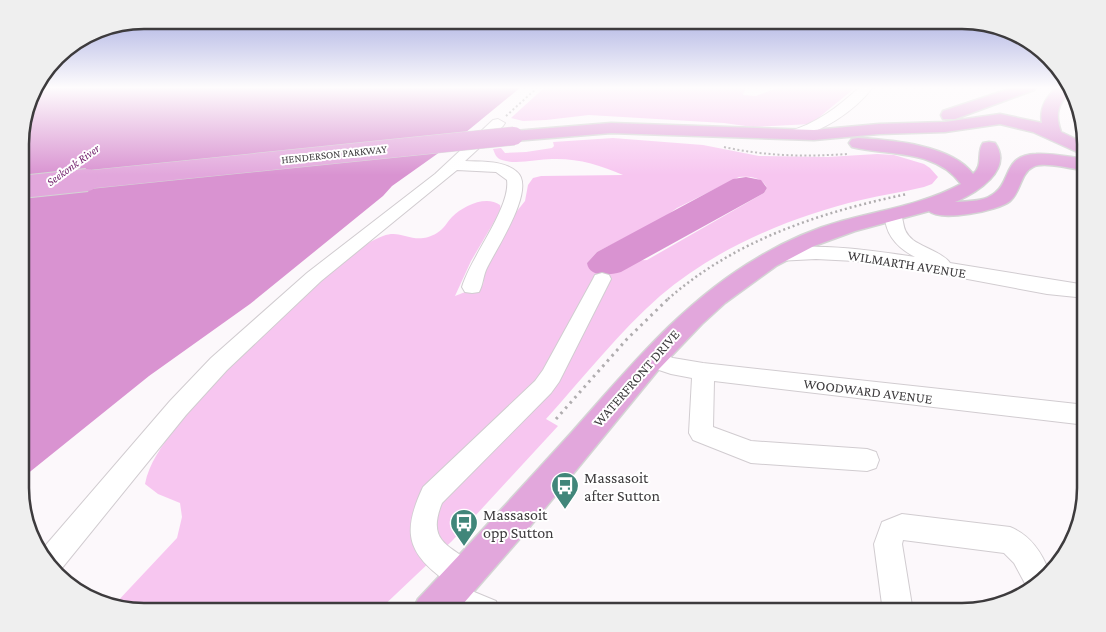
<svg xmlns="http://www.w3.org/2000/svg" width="1106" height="632" font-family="'Crimson Pro',serif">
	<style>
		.green { fill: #f7c6f0; fill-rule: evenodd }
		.water { fill: #d993d1 }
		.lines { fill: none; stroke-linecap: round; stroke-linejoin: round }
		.minor-casing { stroke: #d1ccd0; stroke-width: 2 }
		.major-casing { stroke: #d4d4d4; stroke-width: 3 }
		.path-far2 { stroke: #b0adaf; stroke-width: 2; stroke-dasharray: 2 2.5; stroke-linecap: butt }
		.path-far1 { stroke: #b0adaf; stroke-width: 2.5; stroke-dasharray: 2 3; stroke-linecap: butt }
		.path { stroke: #b0adaf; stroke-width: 3; stroke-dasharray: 2.5 4.5; stroke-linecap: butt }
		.minor { fill: #fff; fill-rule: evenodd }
		.major { fill: #e2a7dc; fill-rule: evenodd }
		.major-bridge-far1-casing { stroke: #d4d4d4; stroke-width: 19; stroke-linecap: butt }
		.major-bridge-casing { stroke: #d4d4d4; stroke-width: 24; stroke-linecap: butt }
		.major-bridge-far1 { stroke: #e2a7dc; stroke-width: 18 }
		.major-bridge { stroke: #e2a7dc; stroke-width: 22 }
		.labels { text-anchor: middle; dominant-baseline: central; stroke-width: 4; stroke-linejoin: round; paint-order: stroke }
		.far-street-label { font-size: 11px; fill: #3d3b3d; stroke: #fff }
		.far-water-label { font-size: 12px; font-style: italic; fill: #701e6a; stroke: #fff }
		.street-label { font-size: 14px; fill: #3d3b3d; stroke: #fff }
		.near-poi-label { font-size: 16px; fill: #3d3b3d; stroke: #fff; text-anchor: start }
		.rim { fill: none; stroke: #3d3b3d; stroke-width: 2.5 }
	</style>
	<rect width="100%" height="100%" fill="#fcf8fb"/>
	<path class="green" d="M545,87H746L743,95L756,96L779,87H856L811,124L753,127L724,123L589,115L546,120L523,121L511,118Z
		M613,138L703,145L759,156L827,157L877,154L894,155L924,164L930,168L938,177L932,184L924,187C903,192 882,195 861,200C790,217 716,248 660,296C620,331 582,379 546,419L558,426L452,541L377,612H143L115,604L177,538L182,517L180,503L158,494L145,484C149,463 162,446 175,428C189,408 203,389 220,372C245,345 275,323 302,298C321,281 359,244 383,236C403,228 413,247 437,233C444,229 447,222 452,217C463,206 486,195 500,205L501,210L471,261L455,296L483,285L484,274L509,221L525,201L528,185L533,178L541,176L623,175C601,165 577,158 552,159C537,159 516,165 502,160C496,158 495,154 493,149L501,148L505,153L526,152L552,148L554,146L553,142ZM739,177C750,176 762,177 767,188L764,193L647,260L587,263L597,252L663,218L677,208Z"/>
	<path class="water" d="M35,87H521L454,142L392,186L383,196L250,304L149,376L21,479V128Z
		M746,177L761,180L767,188L764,193L621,272C610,275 589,278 587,263L597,252L733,179Z"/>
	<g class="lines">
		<defs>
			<path id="minor" d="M860,87H873C854,112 822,132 792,139L785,135L787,132C816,124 838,107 860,87Z
				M498,119L505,123L503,126L465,161C482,162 504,160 517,172C537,189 495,250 486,270C483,277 483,285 479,292L472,293L465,292L462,287C471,256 511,208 507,180L496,172L457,170L321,281L227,370L186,415L58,573L41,557L39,553L170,401L211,358L307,273L435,174L493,120Z
				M893,210L899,211C906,222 900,229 913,240C922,247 945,254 950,263L1086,285V298L1047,294L893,265L855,261L816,259L777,261L771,259L768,255L771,251C809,241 876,251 915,257C898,248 885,235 885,215L887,211Z
				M602,273L609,275L611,279L559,382L551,393L442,503C422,552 465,544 478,576L474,586L467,589L496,601L500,612H451L437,605L432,595L437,585L446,581C405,552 403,530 423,487L535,381L543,370L593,279L595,275Z
				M652,351L673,358L703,363L1086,405V425L714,381L713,427L751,441L867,449L876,452L879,460L876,468L867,471L751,463L693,440L689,433L692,378L671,374L644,365L641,359L644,353Z
				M902,514L1010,527C1030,535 1041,551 1049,571L1029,591L1014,563L1004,553L903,540L902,544L913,612H883L874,544L882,522Z"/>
			<path id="major" d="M1015,87H1037L1034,90L955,119H943L941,115L943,111Z
				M1057,87H1069L1071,91C1057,104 1055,115 1061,132L1086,144V156L1033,132L1000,124L945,132L879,134L814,140L611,133L514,141L508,140L505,136L508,132L514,131L611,123L814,130L879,124L945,122L1000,114L1042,123C1039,108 1046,97 1057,87Z
				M858,138C892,140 952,145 973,174C984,165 976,153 983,143L989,142L995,143C1014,170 976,193 955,202C970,201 985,202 996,192C1011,180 1004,155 1036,154C1052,153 1069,157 1086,159V171C1073,169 1043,161 1033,167C1020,173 1021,192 1010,201C998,211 941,222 929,211L855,231L814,246L776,266L725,303L702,324L659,369L523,535L456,612H412L418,599C470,544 521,488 572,432C629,368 683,301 759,257C784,242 813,229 842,221C882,210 924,204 961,184C936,149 888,156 852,147L849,143L852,139Z"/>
		</defs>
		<use href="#minor" class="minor-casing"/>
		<use href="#major" class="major-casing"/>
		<path class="path-far2" d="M506,116L538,87
			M724,147C765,156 805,157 847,154"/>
		<path class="path-far1" d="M668,299C735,240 821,212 907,194"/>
		<path class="path" d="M556,419L627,339L669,298"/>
		<use href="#minor" class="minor"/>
		<use href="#major" class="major"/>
		<defs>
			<path id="major-bridge-far1" d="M75,181L514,136"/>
			<path id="major-bridge" d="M21,187L87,180"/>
		</defs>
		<use href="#major-bridge-far1" class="major-bridge-far1-casing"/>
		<use href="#major-bridge" class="major-bridge-casing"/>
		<use href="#major-bridge-far1" class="major-bridge-far1"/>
		<use href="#major-bridge" class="major-bridge"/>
	</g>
	<linearGradient id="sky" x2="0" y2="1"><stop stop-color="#a2a7df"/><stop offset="0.5" stop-color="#fefcfd"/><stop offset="1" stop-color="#fefcfd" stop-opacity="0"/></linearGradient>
	<rect width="1106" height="175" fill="url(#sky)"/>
	<defs>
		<symbol id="bus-pin" viewBox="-11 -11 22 30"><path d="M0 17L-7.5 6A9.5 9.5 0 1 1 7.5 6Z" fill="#41867a" stroke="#fff"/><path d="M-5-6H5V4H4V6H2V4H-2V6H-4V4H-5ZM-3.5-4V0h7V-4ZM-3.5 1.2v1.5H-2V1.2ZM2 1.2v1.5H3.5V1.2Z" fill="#fff"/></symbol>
	</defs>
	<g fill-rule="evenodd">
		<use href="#bus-pin" x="549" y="470" width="32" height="43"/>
		<use href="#bus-pin" x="448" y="507" width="32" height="43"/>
	</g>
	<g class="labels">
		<g class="far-street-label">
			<text transform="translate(334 154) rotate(-6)">HENDERSON PARKWAY</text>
		</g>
		<g class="far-water-label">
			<text transform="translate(73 165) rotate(-36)">Seekonk River</text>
		</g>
		<g class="street-label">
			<text transform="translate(907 264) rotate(9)">WILMARTH AVENUE</text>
			<text transform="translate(636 378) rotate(-49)">WATERFRONT DRIVE</text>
			<text transform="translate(868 391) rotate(7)">WOODWARD AVENUE</text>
		</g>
		<g class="near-poi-label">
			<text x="584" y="477">Massasoit<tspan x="584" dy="18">after Sutton</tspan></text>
			<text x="483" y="514">Massasoit<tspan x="483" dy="18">opp Sutton</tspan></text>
		</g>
	</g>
	<path d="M0 0H1106V632H0ZM144 29H962A115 115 0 0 1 1077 144V488A115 115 0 0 1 962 603H144A115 115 0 0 1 29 488V144A115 115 0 0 1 144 29Z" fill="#efefef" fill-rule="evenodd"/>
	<path class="rim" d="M144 29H962A115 115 0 0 1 1077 144V488A115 115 0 0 1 962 603H144A115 115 0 0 1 29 488V144A115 115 0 0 1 144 29Z"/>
</svg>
